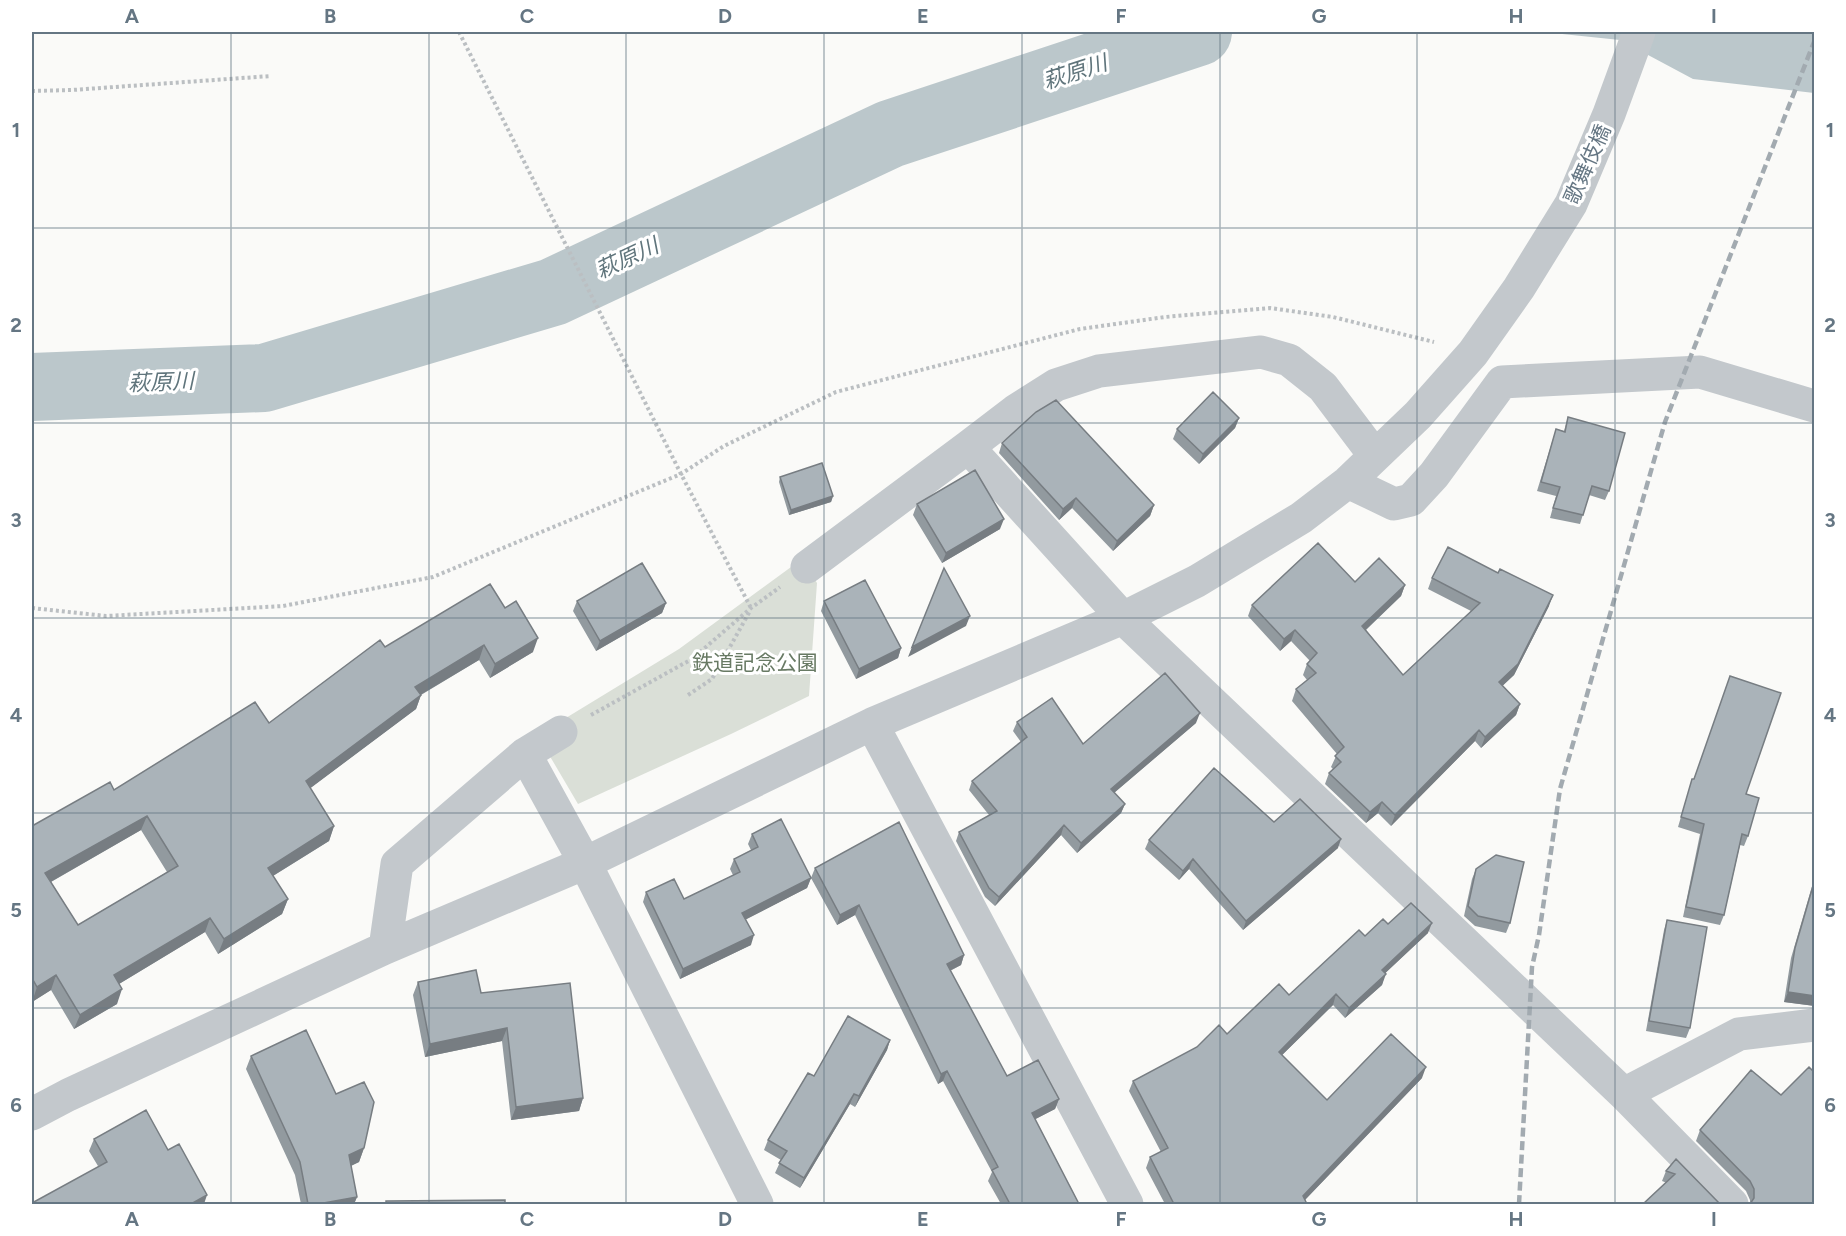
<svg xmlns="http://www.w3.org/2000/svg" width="1846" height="1236" font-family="Figtree,'Noto Sans JP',sans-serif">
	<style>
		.green { fill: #dadfd7 }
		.water { fill: #bbc7cb }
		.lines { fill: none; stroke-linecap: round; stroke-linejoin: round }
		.river { stroke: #bbc7cb; stroke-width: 68 }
		.path { stroke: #bbbfc2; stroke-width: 4; stroke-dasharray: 3 3; stroke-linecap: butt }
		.minor { stroke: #c3c8cc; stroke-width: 33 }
		.rail { stroke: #a2aab0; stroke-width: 4.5; stroke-dasharray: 9 4.5; stroke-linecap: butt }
		.wall { fill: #929a9f; fill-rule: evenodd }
		.shaded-wall { fill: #777d82 }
		.building { fill: #aab3b9; stroke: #777d82; stroke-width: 1.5; fill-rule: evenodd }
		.grid { fill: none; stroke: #657683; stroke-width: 1.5; stroke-opacity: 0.55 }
		.labels { text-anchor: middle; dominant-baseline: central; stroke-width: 6; stroke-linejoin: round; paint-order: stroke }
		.street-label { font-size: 21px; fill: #657683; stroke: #fff }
		.park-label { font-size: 21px; fill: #687a64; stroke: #fff }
		.water-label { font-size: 22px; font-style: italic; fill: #60757c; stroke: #fff }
		.neatline { fill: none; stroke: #657683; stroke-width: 2 }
		.grid-label { font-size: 20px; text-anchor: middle; font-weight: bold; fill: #657683 }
	</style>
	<rect width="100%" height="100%" fill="#fafaf8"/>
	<path class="green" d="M802,559L817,583L809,696L731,734L578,804L548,753L556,724L679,649Z"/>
	<path class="water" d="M1543,32H1814V93L1693,79L1620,40Z"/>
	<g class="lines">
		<path class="river" d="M32,387L264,378L553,292L890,134L1198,32"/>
		<path class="path" d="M459,32L681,474L751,608
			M32,91L72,90L271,76
			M32,608L106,616L283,606L433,577L681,474L724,446L836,392L1080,329L1165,317L1270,308L1333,317L1434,342
			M688,695L712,679L750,611
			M591,715L692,659L751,608L780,587"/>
		<path class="minor" d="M968,447L1123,618L1624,1094L1732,1204
			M1348,482L1394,504L1411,500L1434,475L1502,382L1700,372L1814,406
			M807,567L968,447L1015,411L1056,385L1099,371L1261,352L1289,360L1323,387L1375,456
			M872,724L1127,1204
			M525,754L585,863L757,1204
			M385,948L397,864L525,754L561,732
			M1624,1094L1739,1034L1814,1025
			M32,1114L68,1095L385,948L585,863L872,724L1123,618L1197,581L1301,518L1348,482L1418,415L1473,353L1519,288L1571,204L1609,114L1639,32"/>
		<path class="rail" d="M1519,1204L1532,967L1539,935L1560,789L1665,422L1814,42"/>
	</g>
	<path class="wall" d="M1568,417L1609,491L1605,500L1589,495L1580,524L1550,518L1556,496L1537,491L1556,429L1564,431Z
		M1239,418L1235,428L1199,464L1173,439L1177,429Z
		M1002,443L1154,505L1150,516L1113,551L1072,508L1059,520L999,453Z
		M780,477L833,496L831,502L789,515L779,482Z
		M917,504L1000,529L942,563L913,515Z
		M1432,578L1549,606L1514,675L1502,686L1520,704L1516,715L1481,748L1475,741L1391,826L1378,813L1366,823L1325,784L1329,773L1333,769L1331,767L1337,754L1292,701L1296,689L1307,680L1303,675L1307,664L1310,661L1291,641L1280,651L1248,616L1252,605L1355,582L1405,585L1401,596L1366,630L1403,675L1471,611L1428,589Z
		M577,601L666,603L662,613L596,651L573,611Z
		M824,601L901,648L898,658L856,679L821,611Z
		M505,608L533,652L490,678L479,660L421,695L416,709L310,788L334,826L329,841L273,876L288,899L282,914L218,954L205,932L119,984L117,1004L74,1029L51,990L32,1002V826L269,723L385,647ZM141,830L167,872L78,925L51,882Z
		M1017,722L1083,744L1196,723L1114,793L1125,804L1121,813L1077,853L1061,835L995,906L985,897L956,841L959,832L989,815L969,790L972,781L1021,742L1013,731Z
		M1692,779L1746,794L1748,836L1744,846L1740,845L1724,915L1720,925L1683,917L1700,834L1678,827Z
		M1274,822L1338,848L1243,930L1189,869L1179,880L1145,849L1149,840Z
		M752,834L811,878L807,888L746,919L751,945L680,979L643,902L646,892L684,899L733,875L730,869L734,859L751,850L748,844Z
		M815,868L964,955L961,965L950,971L1007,1076L1059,1099L1055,1109L1035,1119L1079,1204H1001L988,1181L992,1172L943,1081L938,1084L855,915L837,925L811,878Z
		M1476,869L1510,923L1506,933L1475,926L1464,916L1472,879Z
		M1815,876V1006L1784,1002L1791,958Z
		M1667,920L1690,1028L1686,1038L1646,1031L1664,930Z
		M1388,924L1428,933L1385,973L1382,985L1345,1018L1333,1005L1282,1055L1327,1100L1422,1078L1305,1200L1307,1204H1165L1146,1168L1150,1157L1161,1152L1129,1091L1133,1081L1227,1034L1289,995L1365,936Z
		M418,982L481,993L583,1098L579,1111L511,1120L502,1041L425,1057L413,995Z
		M890,1040L887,1050L855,1107L850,1104L800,1188L775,1173L781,1160L764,1150L768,1140L814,1076Z
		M251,1056L336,1094L364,1148L359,1162L351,1166L357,1197L354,1204H301L295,1175L246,1069Z
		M1781,1095L1815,1204H1750V1200L1746,1191L1696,1141L1700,1130Z
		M94,1139L168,1150L98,1166L89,1151Z
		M1676,1159L1720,1204L1662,1181L1666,1171Z"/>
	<path class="shaded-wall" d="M1239,418L1235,428L1199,464L1203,454Z
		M833,496L831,502L789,515L791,510Z
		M1076,498L1072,508L1059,520L1063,509Z
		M1154,505L1150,516L1113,551L1117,541Z
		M1004,519L1000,529L942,563L946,553Z
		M1405,585L1401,596L1358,637L1362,626Z
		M1553,595L1549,606L1514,675L1495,693L1499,682Z
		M666,603L662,613L596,651L600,641Z
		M970,616L966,626L908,657L912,647Z
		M1295,630L1291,641L1280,651L1284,639Z
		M538,638L533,652L490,678L495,664Z
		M484,645L479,660L410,701L415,687Z
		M901,648L898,658L856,679L859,669Z
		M421,695L416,709L300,796L306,781Z
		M1520,704L1516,715L1481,748L1485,737Z
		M1200,713L1196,723L1108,798L1111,789Z
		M1479,730L1475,741L1391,826L1395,815Z
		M1382,802L1378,813L1366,823L1370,812Z
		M1125,804L1121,813L1077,853L1081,843Z
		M147,816L141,830L40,888L45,873Z
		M1064,825L1061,835L995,906L999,897Z
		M334,826L329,841L263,882L268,868Z
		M1341,839L1338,848L1243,930L1246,921Z
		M1193,859L1189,869L1179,880L1183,871Z
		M811,878L807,888L739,923L742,913Z
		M288,899L282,914L218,954L224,939Z
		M859,905L855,915L837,925L840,915Z
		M210,918L205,932L109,990L114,975Z
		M1432,923L1428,933L1378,980L1382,970Z
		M754,935L751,945L680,979L683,969Z
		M964,955L961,965L943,974L947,964Z
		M1386,974L1382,985L1345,1018L1349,1008Z
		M56,975L51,990L32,1002L37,987Z
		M122,989L117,1004L74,1029L80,1015Z
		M1788,992L1815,996V1006L1784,1002Z
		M1336,994L1333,1005L1275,1062L1279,1052Z
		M507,1028L502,1041L425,1057L430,1044Z
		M890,1040L887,1050L855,1107L859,1096Z
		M1426,1067L1422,1078L1301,1204L1303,1196Z
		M947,1071L943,1081L938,1084L941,1074Z
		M854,1094L850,1104L800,1188L804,1178Z
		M583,1098L579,1111L511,1120L516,1107Z
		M1059,1099L1055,1109L1028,1123L1032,1113Z
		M364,1148L359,1162L344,1169L349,1155Z
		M207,1195L204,1204H191Z
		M357,1197L354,1204H318Z"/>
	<path class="building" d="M1213,392L1239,418L1203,454L1177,429Z
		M1056,400L1154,505L1117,541L1076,498L1063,509L1002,443L1036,412Z
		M1568,417L1625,433L1609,491L1592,486L1583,515L1553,508L1560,487L1541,482L1556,429L1565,432Z
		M822,463L833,496L791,510L780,477Z
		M975,470L1004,519L946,553L917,504Z
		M1318,543L1355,582L1379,558L1405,585L1362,626L1403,675L1480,603L1432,578L1448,547L1498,573L1500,569L1553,595L1518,664L1499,682L1520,704L1485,737L1479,730L1395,815L1382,802L1370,812L1329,773L1341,762L1335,756L1344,747L1296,689L1316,673L1307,664L1317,653L1295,630L1284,639L1252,605Z
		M642,563L666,603L600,641L577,601Z
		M944,568L970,616L912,647Z
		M865,580L901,648L859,669L824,601Z
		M490,584L505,608L516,601L538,638L495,664L484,645L415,687L421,695L306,781L334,826L268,868L288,899L224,939L210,918L114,975L122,989L80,1015L56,975L37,987L32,978V826L110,782L114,790L255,702L269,723L380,640L385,647ZM147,816L178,866L78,925L45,873Z
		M1165,673L1200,713L1111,789L1125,804L1081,843L1064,825L999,897L989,888L959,832L997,811L972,781L1027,737L1017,722L1052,698L1083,744Z
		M1730,676L1781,693L1746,794L1759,798L1748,836L1742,834L1724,915L1686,907L1704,824L1681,817L1692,779H1694Z
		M1214,768L1274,822L1300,799L1341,839L1246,921L1193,859L1183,871L1149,840Z
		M781,819L811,878L742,913L754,935L683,969L646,892L674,879L684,899L740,872L734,859L758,847L752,834Z
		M899,822L964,955L947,964L1007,1076L1038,1060L1059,1099L1032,1113L1079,1204H1010L992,1170L998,1167L947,1071L941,1074L859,905L840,915L815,868Z
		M1496,855L1524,862L1510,923L1478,916L1468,906L1476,869Z
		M1815,879V996L1788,992L1795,948Z
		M1411,903L1432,923L1382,970L1386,974L1349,1008L1336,994L1279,1052L1327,1100L1391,1034L1426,1067L1303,1196L1307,1204H1174L1150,1157L1168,1148L1133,1081L1197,1047L1219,1025L1227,1034L1279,984L1289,995L1359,930L1365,936L1383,919L1388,924Z
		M1667,920L1707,927L1690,1028L1649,1021Z
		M476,970L481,993L570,983L583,1098L516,1107L507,1028L430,1044L418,982Z
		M848,1016L890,1040L859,1096L854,1094L804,1178L779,1163L787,1151L768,1140L808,1073L814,1076Z
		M306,1030L336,1094L364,1082L374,1102L364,1148L349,1155L357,1197L318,1204H308L300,1162L251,1056Z
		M1809,1067L1815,1073V1204H1750L1754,1198V1189L1750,1181L1700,1130L1751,1070L1781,1095Z
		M146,1110L168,1150L179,1144L207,1195L191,1204H32V1203L107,1162L94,1139Z
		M1676,1159L1720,1204H1643L1675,1174L1666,1171Z
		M505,1200V1204H386V1201Z"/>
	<path class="grid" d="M231,32V1204M429,32V1204M626,32V1204M824,32V1204M1022,32V1204M1220,32V1204M1417,32V1204M1615,32V1204M32,228H1814M32,423H1814M32,618H1814M32,813H1814M32,1008H1814"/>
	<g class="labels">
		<g class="street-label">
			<text transform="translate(1587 164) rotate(-66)">歌舞伎橋</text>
		</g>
		<g class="park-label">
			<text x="755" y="662">鉄道記念公園</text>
		</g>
		<g class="water-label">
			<text transform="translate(1075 72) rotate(-18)">萩原川</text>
			<text transform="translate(627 258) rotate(-25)">萩原川</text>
			<text transform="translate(161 382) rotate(-2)">萩原川</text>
		</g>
	</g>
	<rect width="1846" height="1236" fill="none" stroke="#ffffff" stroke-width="66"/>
	<rect x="33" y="33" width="1780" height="1170" class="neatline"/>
	<g class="grid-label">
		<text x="132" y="23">A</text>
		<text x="330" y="23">B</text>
		<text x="527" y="23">C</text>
		<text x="725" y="23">D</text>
		<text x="923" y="23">E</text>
		<text x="1121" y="23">F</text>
		<text x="1319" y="23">G</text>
		<text x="1516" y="23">H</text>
		<text x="1714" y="23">I</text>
		<text x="16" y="137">1</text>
		<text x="1830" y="137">1</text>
		<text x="16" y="332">2</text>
		<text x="1830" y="332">2</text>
		<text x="16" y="527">3</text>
		<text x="1830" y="527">3</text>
		<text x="16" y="722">4</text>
		<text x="1830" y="722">4</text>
		<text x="16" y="917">5</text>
		<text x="1830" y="917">5</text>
		<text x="16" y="1112">6</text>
		<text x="1830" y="1112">6</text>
		<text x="132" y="1226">A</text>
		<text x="330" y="1226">B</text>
		<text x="527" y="1226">C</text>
		<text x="725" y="1226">D</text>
		<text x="923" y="1226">E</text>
		<text x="1121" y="1226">F</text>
		<text x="1319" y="1226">G</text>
		<text x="1516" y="1226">H</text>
		<text x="1714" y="1226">I</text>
	</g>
</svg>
